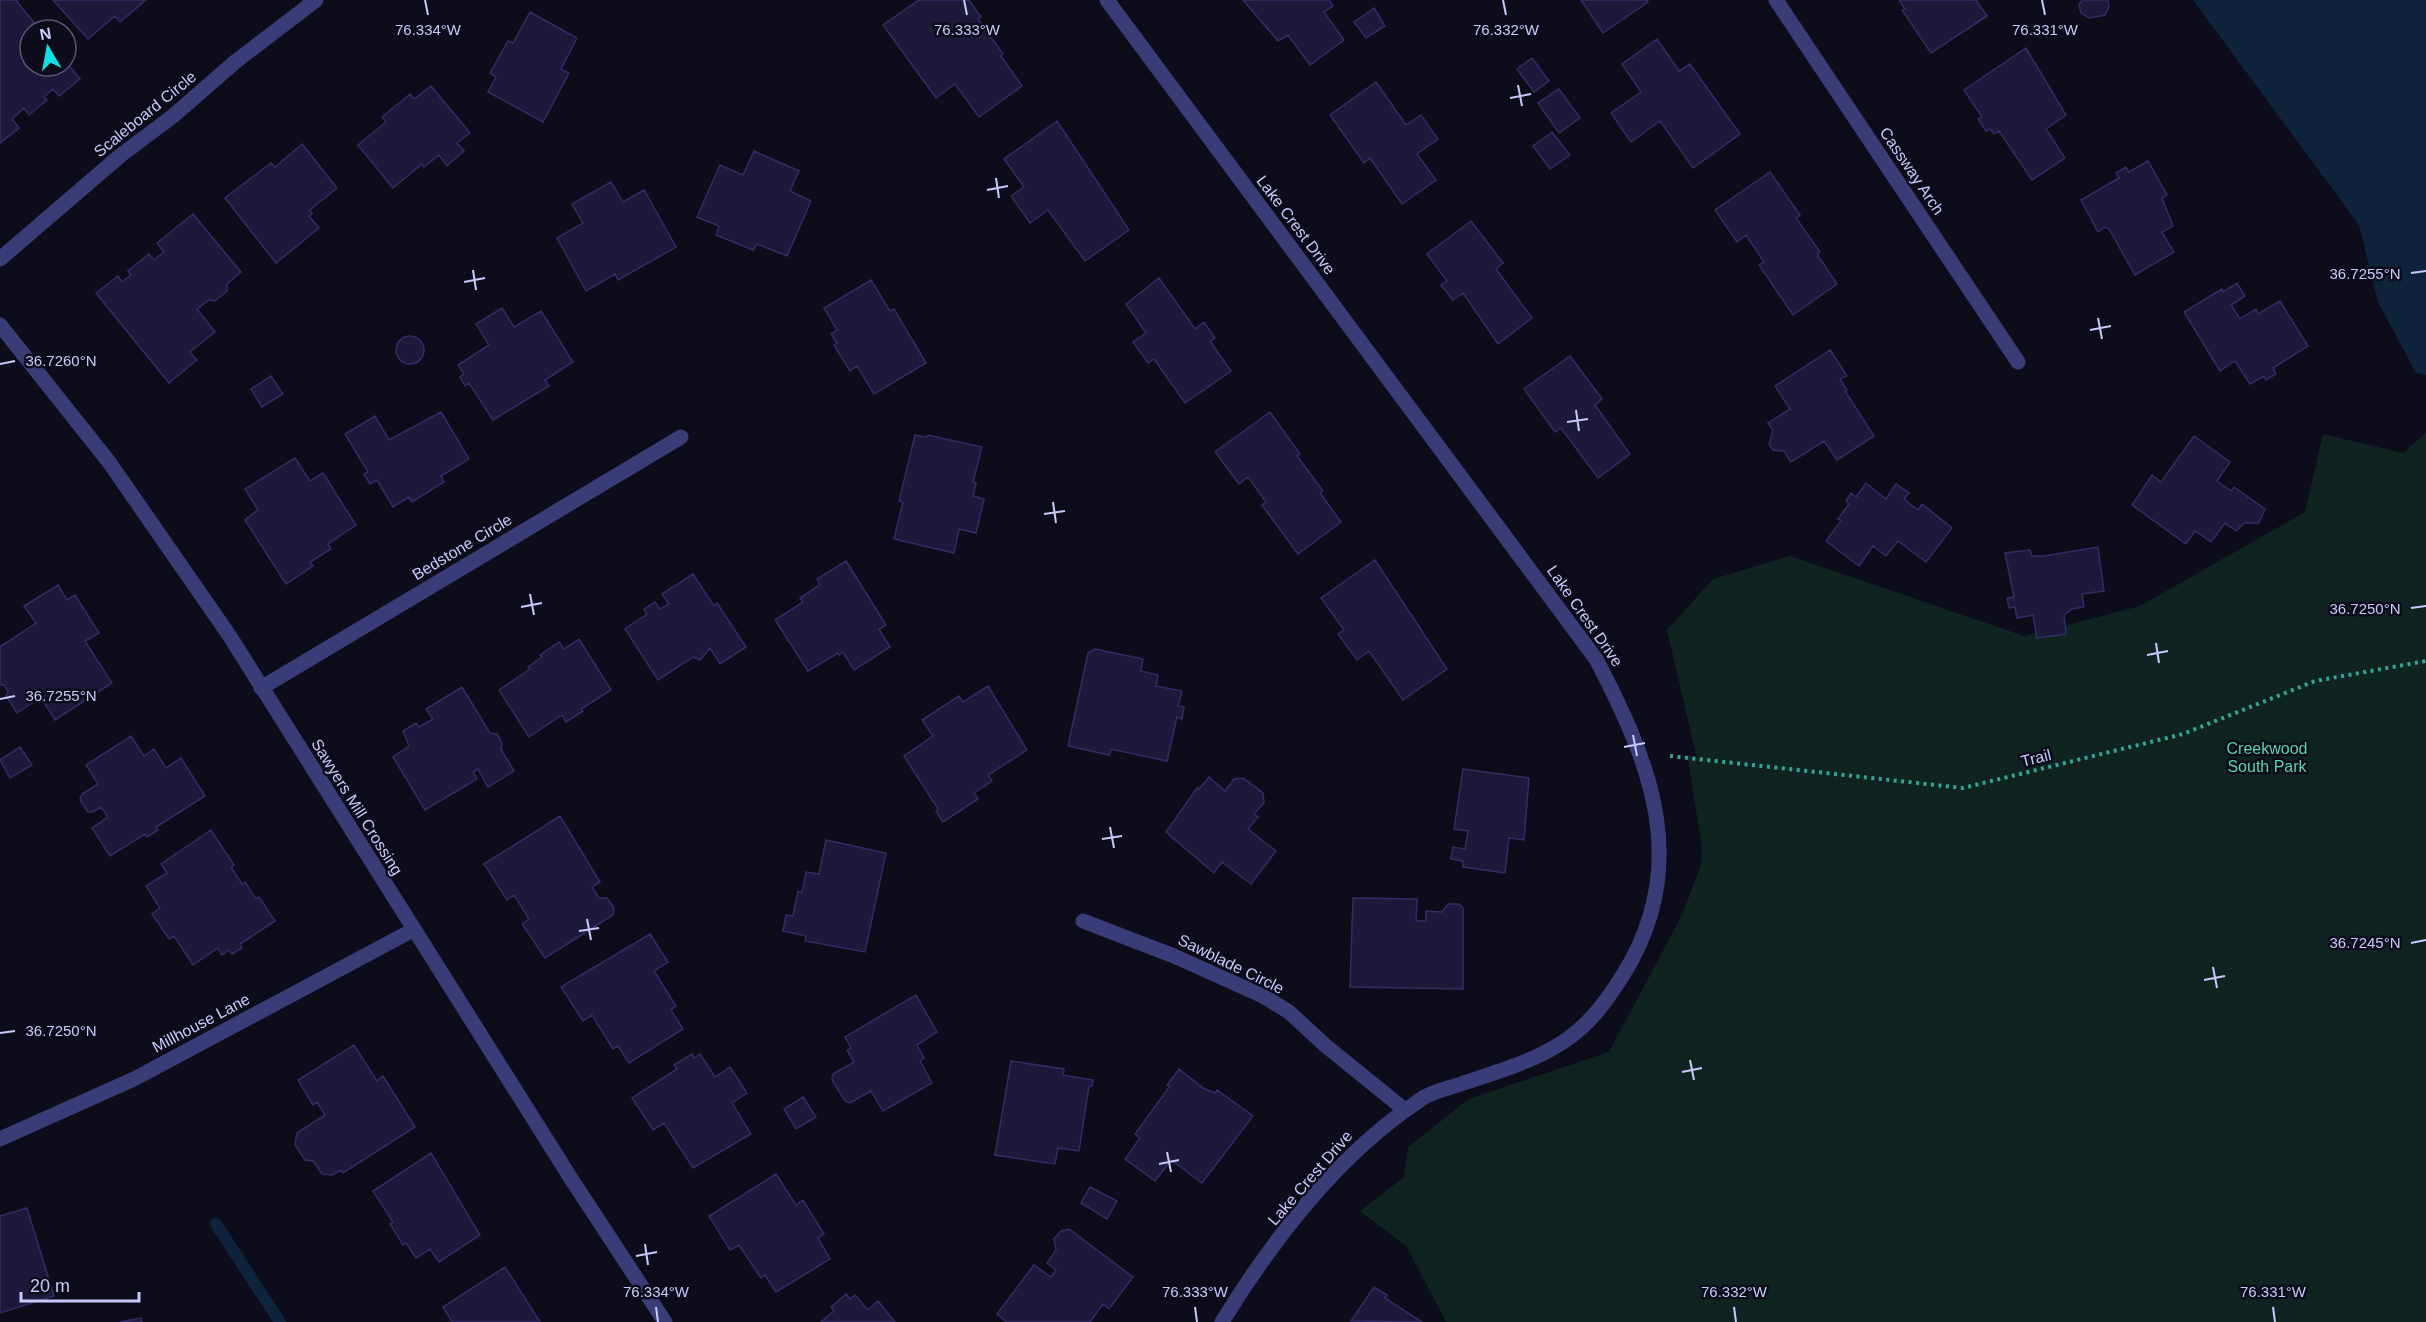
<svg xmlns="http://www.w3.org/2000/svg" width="2426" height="1322" font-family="Helvetica,sans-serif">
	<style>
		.green { fill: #0f2421 }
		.water { fill: #0e233c }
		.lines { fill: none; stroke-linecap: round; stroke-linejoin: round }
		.stream { stroke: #0e233c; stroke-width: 12 }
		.building { fill: #1d193a; stroke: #332c65; stroke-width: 1.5 }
		.path { stroke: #33a595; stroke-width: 4; stroke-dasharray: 3 4.5; stroke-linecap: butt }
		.minor { stroke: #393c77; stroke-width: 15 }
		.ticks { fill: none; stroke: #cac8fc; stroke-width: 2 }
		.labels { text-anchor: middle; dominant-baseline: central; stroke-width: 5; stroke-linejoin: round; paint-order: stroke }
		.street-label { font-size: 16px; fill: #cac8fc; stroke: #0d0c1a }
		.park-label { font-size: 16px; fill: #5ad6ad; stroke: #0d0c1a }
		.ticks-label { font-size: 15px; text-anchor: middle; fill: #cac8fc; stroke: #0d0c1a; stroke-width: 5; stroke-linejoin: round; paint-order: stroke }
	</style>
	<rect width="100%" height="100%" fill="#0d0c1a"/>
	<path class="green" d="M2426,433V1322H1446L1407,1247L1360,1211L1404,1177L1408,1147L1469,1099L1609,1052L1682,915L1701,865L1702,847L1687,754L1697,759L1667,630L1713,579L1790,556L2024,636L2140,606L2305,512L2323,434L2403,453Z"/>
	<path class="water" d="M2193,0H2426V375L2416,373L2378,302L2359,225Z"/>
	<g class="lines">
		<path class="stream" d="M216,1224L280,1322"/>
	</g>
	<path class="building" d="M0,0H16L40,30H30V66H66V62L80,79L59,96L53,89L44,97L47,100L29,115L24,108L12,119L19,128L0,143Z
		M53,0H146L120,22L115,16L88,39Z
		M919,0H969L981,17L978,19L1003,54L1001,56L1022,86L979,117L955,84L936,98L883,25Z
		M1243,0H1329L1333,6L1324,12L1344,40L1310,65L1288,35L1278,41Z
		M1581,0H1647L1648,2L1603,33Z
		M1899,0H1976L1987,16L1931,53L1902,10L1905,9Z
		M2082,0H2108L2109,7L2105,15L2089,18L2081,13L2079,5Z
		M1374,8L1385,26L1366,38L1354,22Z
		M530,12L577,38L561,69L569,73L543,122L488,92L496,77L490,73L508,41L513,43Z
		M1657,39L1679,71L1690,64L1740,134L1693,168L1660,121L1631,142L1611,113L1641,92L1622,64Z
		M2026,48L2066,115L2046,129L2065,158L2032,180L1999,131L1994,134L1990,129L1986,131L1978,119L1982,117L1964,90Z
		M1532,58L1549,81L1534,92L1517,69Z
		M1376,82L1406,125L1421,115L1438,139L1417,154L1436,180L1402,204L1370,158L1364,163L1330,115Z
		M431,86L470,133L457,143L464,151L447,166L439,155L424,167L422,164L393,188L358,145L386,122L382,117L410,94L414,99Z
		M1559,89L1580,118L1559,133L1538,103Z
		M1057,121L1129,230L1085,261L1048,210L1030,223L1011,196L1024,187L1004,159Z
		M1552,132L1570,155L1550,169L1533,146Z
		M302,144L337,188L310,210L312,214L309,216L319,228L276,263L225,198L271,163L275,167Z
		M754,151L799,171L790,191L811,201L787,256L757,244L753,250L716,235L719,226L697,217L720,165L743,175Z
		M2148,161L2167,195L2162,198L2173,226L2162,232L2174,252L2135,275L2109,229L2105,227L2098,232L2081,200L2119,178L2116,173L2126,167L2129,172Z
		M1770,172L1800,215L1796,218L1820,252L1817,254L1837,284L1793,315L1759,265L1764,262L1746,235L1737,242L1715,210Z
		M611,182L623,202L644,190L676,247L618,280L615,274L586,291L557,238L583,223L572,204Z
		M193,214L241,272L227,284V291L215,301L209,300L197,309L215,332L190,352L197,360L169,383L96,293L118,276L122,282L131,275L128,271L149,254L154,260L164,252L157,243Z
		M1471,221L1503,263L1496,269L1532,318L1498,344L1463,293L1453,300L1441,285L1447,281L1427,254Z
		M1159,278L1195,329L1204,322L1215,338L1210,341L1231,371L1185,403L1154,359L1148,363L1133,342L1146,333L1126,304Z
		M871,280L890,311L894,309L926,363L874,394L857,366L850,371L834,345L837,343L831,334L837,330L824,308Z
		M2237,283L2245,296L2231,305L2240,319L2256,309L2258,314L2280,301L2308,346L2273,368L2276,374L2266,380L2264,376L2250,384L2235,361L2220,371L2184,312L2222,289L2223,292Z
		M502,308L514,327L541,311L573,362L545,380L549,386L493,420L469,383L465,386L460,377L464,374L458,365L489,345L476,324Z
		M396 350a14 14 0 1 1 28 0a14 14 0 1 1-28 0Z
		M1830,350L1847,376L1840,379L1847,390L1845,391L1874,436L1837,460L1824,441L1791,462L1784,451L1773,450L1769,444L1773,430L1768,423L1790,409L1775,386Z
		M1570,356L1602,399L1595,405L1630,454L1598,478L1561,428L1555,432L1524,389Z
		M271,376L283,394L262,407L251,389Z
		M441,412L469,459L441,476L444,482L412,502L409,497L393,507L377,480L370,484L364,474L368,472L345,434L375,416L389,440Z
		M1270,412L1300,454L1297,456L1323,491L1320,493L1341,522L1298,554L1262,505L1266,502L1248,477L1239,484L1215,452Z
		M915,435L927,437L928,435L982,447L973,482L976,483L973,496L984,499L976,533L959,529L954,553L894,539L903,502L899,501Z
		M2194,436L2230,462L2217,481L2231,491L2234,487L2265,509L2259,523H2244L2236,531L2225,523L2211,542L2195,531L2186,544L2132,505L2152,475L2161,482Z
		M295,458L310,481L323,473L356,525L328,544L331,549L310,562L313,566L286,584L245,520L258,510L245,489Z
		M1866,483L1886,499L1896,484L1909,493L1904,499L1918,510L1922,504L1952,528L1926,562L1898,541L1886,556L1873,546L1859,566L1826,541L1841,521L1838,519L1849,504L1846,501L1851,493L1856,497Z
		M2098,547L2104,591L2082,594L2084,607L2072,609L2064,615L2066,634L2037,638L2033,615L2017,618L2015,607L2009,608L2007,598L2014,597L2005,553L2030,550L2032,556H2044Z
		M1375,560L1447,669L1403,700L1369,651L1357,660L1338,634L1344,630L1321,598Z
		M846,561L886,625L879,629L890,647L854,670L843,652L839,655L838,653L808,671L775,620L803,602L800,598L820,585L817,579Z
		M693,574L714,606L717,603L746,647L720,664L710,648L700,660L693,657L658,680L625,629L647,614L644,609L655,602L660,609L669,604L662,594Z
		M58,585L67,600L75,595L99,633L85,641L112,683L55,720L41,697L17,713L6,696L8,691L4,685H0V647L36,623L24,606Z
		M579,639L611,690L581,709L583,711L566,722L562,715L529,737L499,690L530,669L528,667L542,657L540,655L559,642L564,649Z
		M1095,649L1143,659L1141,671L1158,675L1156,686L1182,691L1178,706L1184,707L1182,719L1177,717L1167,761L1111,749L1109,755L1068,746L1088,653Z
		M988,686L1027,750L988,775L992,781L974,793L978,799L943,822L936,811L938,809L904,756L933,736L922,720L959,696L963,702Z
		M462,687L490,733L497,734L502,743L501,749L514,771L488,787L478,769L473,772L477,779L425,810L393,757L409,746L403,731L416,723L419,727L433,719L426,709Z
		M131,736L144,756L154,749L166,768L181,758L205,796L156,827L158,830L147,837L145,834L110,856L92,828L108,817L101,807L93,812H88L80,800L82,794L98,784L86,765Z
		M20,747L32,765L10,778L0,760Z
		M1463,769L1529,778L1524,840L1509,838L1505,873L1463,867V861L1451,859L1453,847L1465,849L1468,831L1454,829Z
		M1209,777L1225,791L1234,779L1243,778L1263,793L1264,803L1254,814L1258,817L1248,829L1276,851L1251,884L1222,862L1214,873L1166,832L1197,788L1199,789Z
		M560,816L600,882L592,887L599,898H607L614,908L613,915L545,958L522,924L529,919L514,895L507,900L484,864Z
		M211,830L234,865L231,867L242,884L245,882L256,899L259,897L275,921L240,944L242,948L232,954L229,950L222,955L218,948L193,965L174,936L169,939L152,914L160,908L146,886L167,873L161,864Z
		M826,840L886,853L865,952L805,941L806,936L783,931L786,915L793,916L798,891L802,893L806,872L819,874Z
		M1353,898L1417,899L1416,921H1426V911L1442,912L1448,904H1459L1463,908V989L1350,987Z
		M650,934L668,962L654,971L676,1006L671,1010L683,1029L629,1063L618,1046L613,1049L592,1015L583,1021L561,987Z
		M916,995L937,1032L917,1045L924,1058L920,1061L932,1083L883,1111L871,1091L850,1103L845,1101L832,1080L833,1074L854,1062L847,1050L851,1048L845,1037Z
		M354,1045L377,1081L383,1076L415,1127L343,1173L341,1170L332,1175L322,1174L313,1161L305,1160L295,1145L297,1133L325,1115L317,1102L313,1105L298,1080Z
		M692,1054L694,1058L700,1054L715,1077L730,1067L747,1093L732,1103L751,1134L693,1168L664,1123L653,1130L632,1098L677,1069L674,1065Z
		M1011,1061L1064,1069L1063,1075L1093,1080L1092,1086H1089L1079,1151L1058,1148L1055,1164L995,1155Z
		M1179,1069L1203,1088L1215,1093L1217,1090L1253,1116L1202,1183L1171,1160L1155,1181L1125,1159L1140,1138L1135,1134L1170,1086L1167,1085Z
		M803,1097L816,1117L796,1129L784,1109Z
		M431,1153L480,1235L439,1262L430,1249L416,1258L406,1243L403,1245L390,1224L393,1222L373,1191Z
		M776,1174L796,1205L803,1200L824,1234L818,1238L830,1259L776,1292L765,1275L761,1278L739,1245L730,1250L709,1216Z
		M1090,1187L1117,1201L1107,1219L1081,1203Z
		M27,1208L54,1296L0,1313V1216Z
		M1069,1229L1133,1277L1109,1309L1103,1304L1090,1322H1007L997,1314L1034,1265L1051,1277L1056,1270L1047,1263L1056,1250L1054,1239L1061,1231Z
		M505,1267L540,1322H452L443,1307Z
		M1374,1287L1387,1295L1385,1298L1422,1322L1351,1321Z
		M846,1294L850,1299L855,1295L868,1310L878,1301L895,1322H821L834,1311L831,1307Z
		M141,1318L142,1322H120Z"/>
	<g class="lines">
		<path class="path" d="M1670,756L1963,788L2183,734L2315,681L2426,661"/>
		<path class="minor" d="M1107,0L1596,659C1651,764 1692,865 1623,975C1606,1002 1589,1025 1563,1042C1531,1063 1493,1073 1458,1085C1446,1089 1430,1092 1420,1100C1338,1154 1273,1239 1222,1322
			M1776,0L2018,362
			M0,259L121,155L173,116L235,62L316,0
			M0,325L109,462L229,635L570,1177L665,1322
			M261,688L681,437
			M1083,921L1174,956L1263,996L1289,1012L1326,1046L1405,1110
			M0,1139L134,1079L413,930"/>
	</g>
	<path class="ticks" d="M425,0L428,15M964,0L967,15M1503,0L1506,15M2042,0L2045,15M1518,85L1522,106M1510,98L1531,94M996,178L999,198M987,190L1008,186M473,270L476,290M2411,273L2426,271M464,282L485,278M2098,318L2102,339M2090,330L2111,326M0,364L15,361M1576,410L1579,431M1567,422L1588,419M1053,502L1056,523M1044,514L1065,511M530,594L534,615M521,607L542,603M2411,608L2426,606M2156,643L2159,663M2147,655L2168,651M0,699L15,696M1633,735L1637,756M1624,747L1645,743M1110,827L1114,848M1102,839L1122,836M587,919L591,940M579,931L599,928M2411,943L2426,940M2213,967L2217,988M2204,980L2225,976M0,1033L15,1031M1690,1060L1694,1080M1682,1072L1702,1068M1167,1152L1171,1172M1159,1164L1179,1160M645,1244L648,1265M636,1256L657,1252M656,1307L658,1322M1195,1307L1197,1322M1734,1307L1736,1322M2273,1307L2275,1322"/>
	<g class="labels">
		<g class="street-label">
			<text transform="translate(145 114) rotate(-39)">Scaleboard Circle</text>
			<text transform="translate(1912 171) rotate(56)">Cassway Arch</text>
			<text transform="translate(1296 225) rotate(53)">Lake Crest Drive</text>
			<text transform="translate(462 547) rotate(-31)">Bedstone Circle</text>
			<text transform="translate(1585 616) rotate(55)">Lake Crest Drive</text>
			<text transform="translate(2036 758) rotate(-14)">Trail</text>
			<text transform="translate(357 807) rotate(58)">Sawyers Mill Crossing</text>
			<text transform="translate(1231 964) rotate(26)">Sawblade Circle</text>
			<text transform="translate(201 1023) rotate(-28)">Millhouse Lane</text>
			<text transform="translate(1310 1178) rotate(-49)">Lake Crest Drive</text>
		</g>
		<g class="park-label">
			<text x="2267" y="748">Creekwood<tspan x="2267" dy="18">South Park</tspan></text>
		</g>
	</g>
	<g class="ticks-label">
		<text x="428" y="35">76.334°W</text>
		<text x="967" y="35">76.333°W</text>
		<text x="1506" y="35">76.332°W</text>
		<text x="2045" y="35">76.331°W</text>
		<text x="2365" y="279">36.7255°N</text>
		<text x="61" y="366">36.7260°N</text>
		<text x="2365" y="614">36.7250°N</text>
		<text x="61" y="701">36.7255°N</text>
		<text x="2365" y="948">36.7245°N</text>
		<text x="61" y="1036">36.7250°N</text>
		<text x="656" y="1297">76.334°W</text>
		<text x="1195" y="1297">76.333°W</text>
		<text x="1734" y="1297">76.332°W</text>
		<text x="2273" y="1297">76.331°W</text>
	</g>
	<g transform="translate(48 48) rotate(350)"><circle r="28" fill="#0d0c1a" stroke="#595774" stroke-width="1.5"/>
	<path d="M0-4.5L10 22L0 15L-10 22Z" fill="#0ddfe3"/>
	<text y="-9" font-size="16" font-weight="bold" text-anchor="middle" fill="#cac8fc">N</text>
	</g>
	<path d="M21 1292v9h118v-9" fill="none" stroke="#cac8fc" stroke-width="3"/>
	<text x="30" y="1292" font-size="18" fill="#cac8fc" stroke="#0d0c1a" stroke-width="4.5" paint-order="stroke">20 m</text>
</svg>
